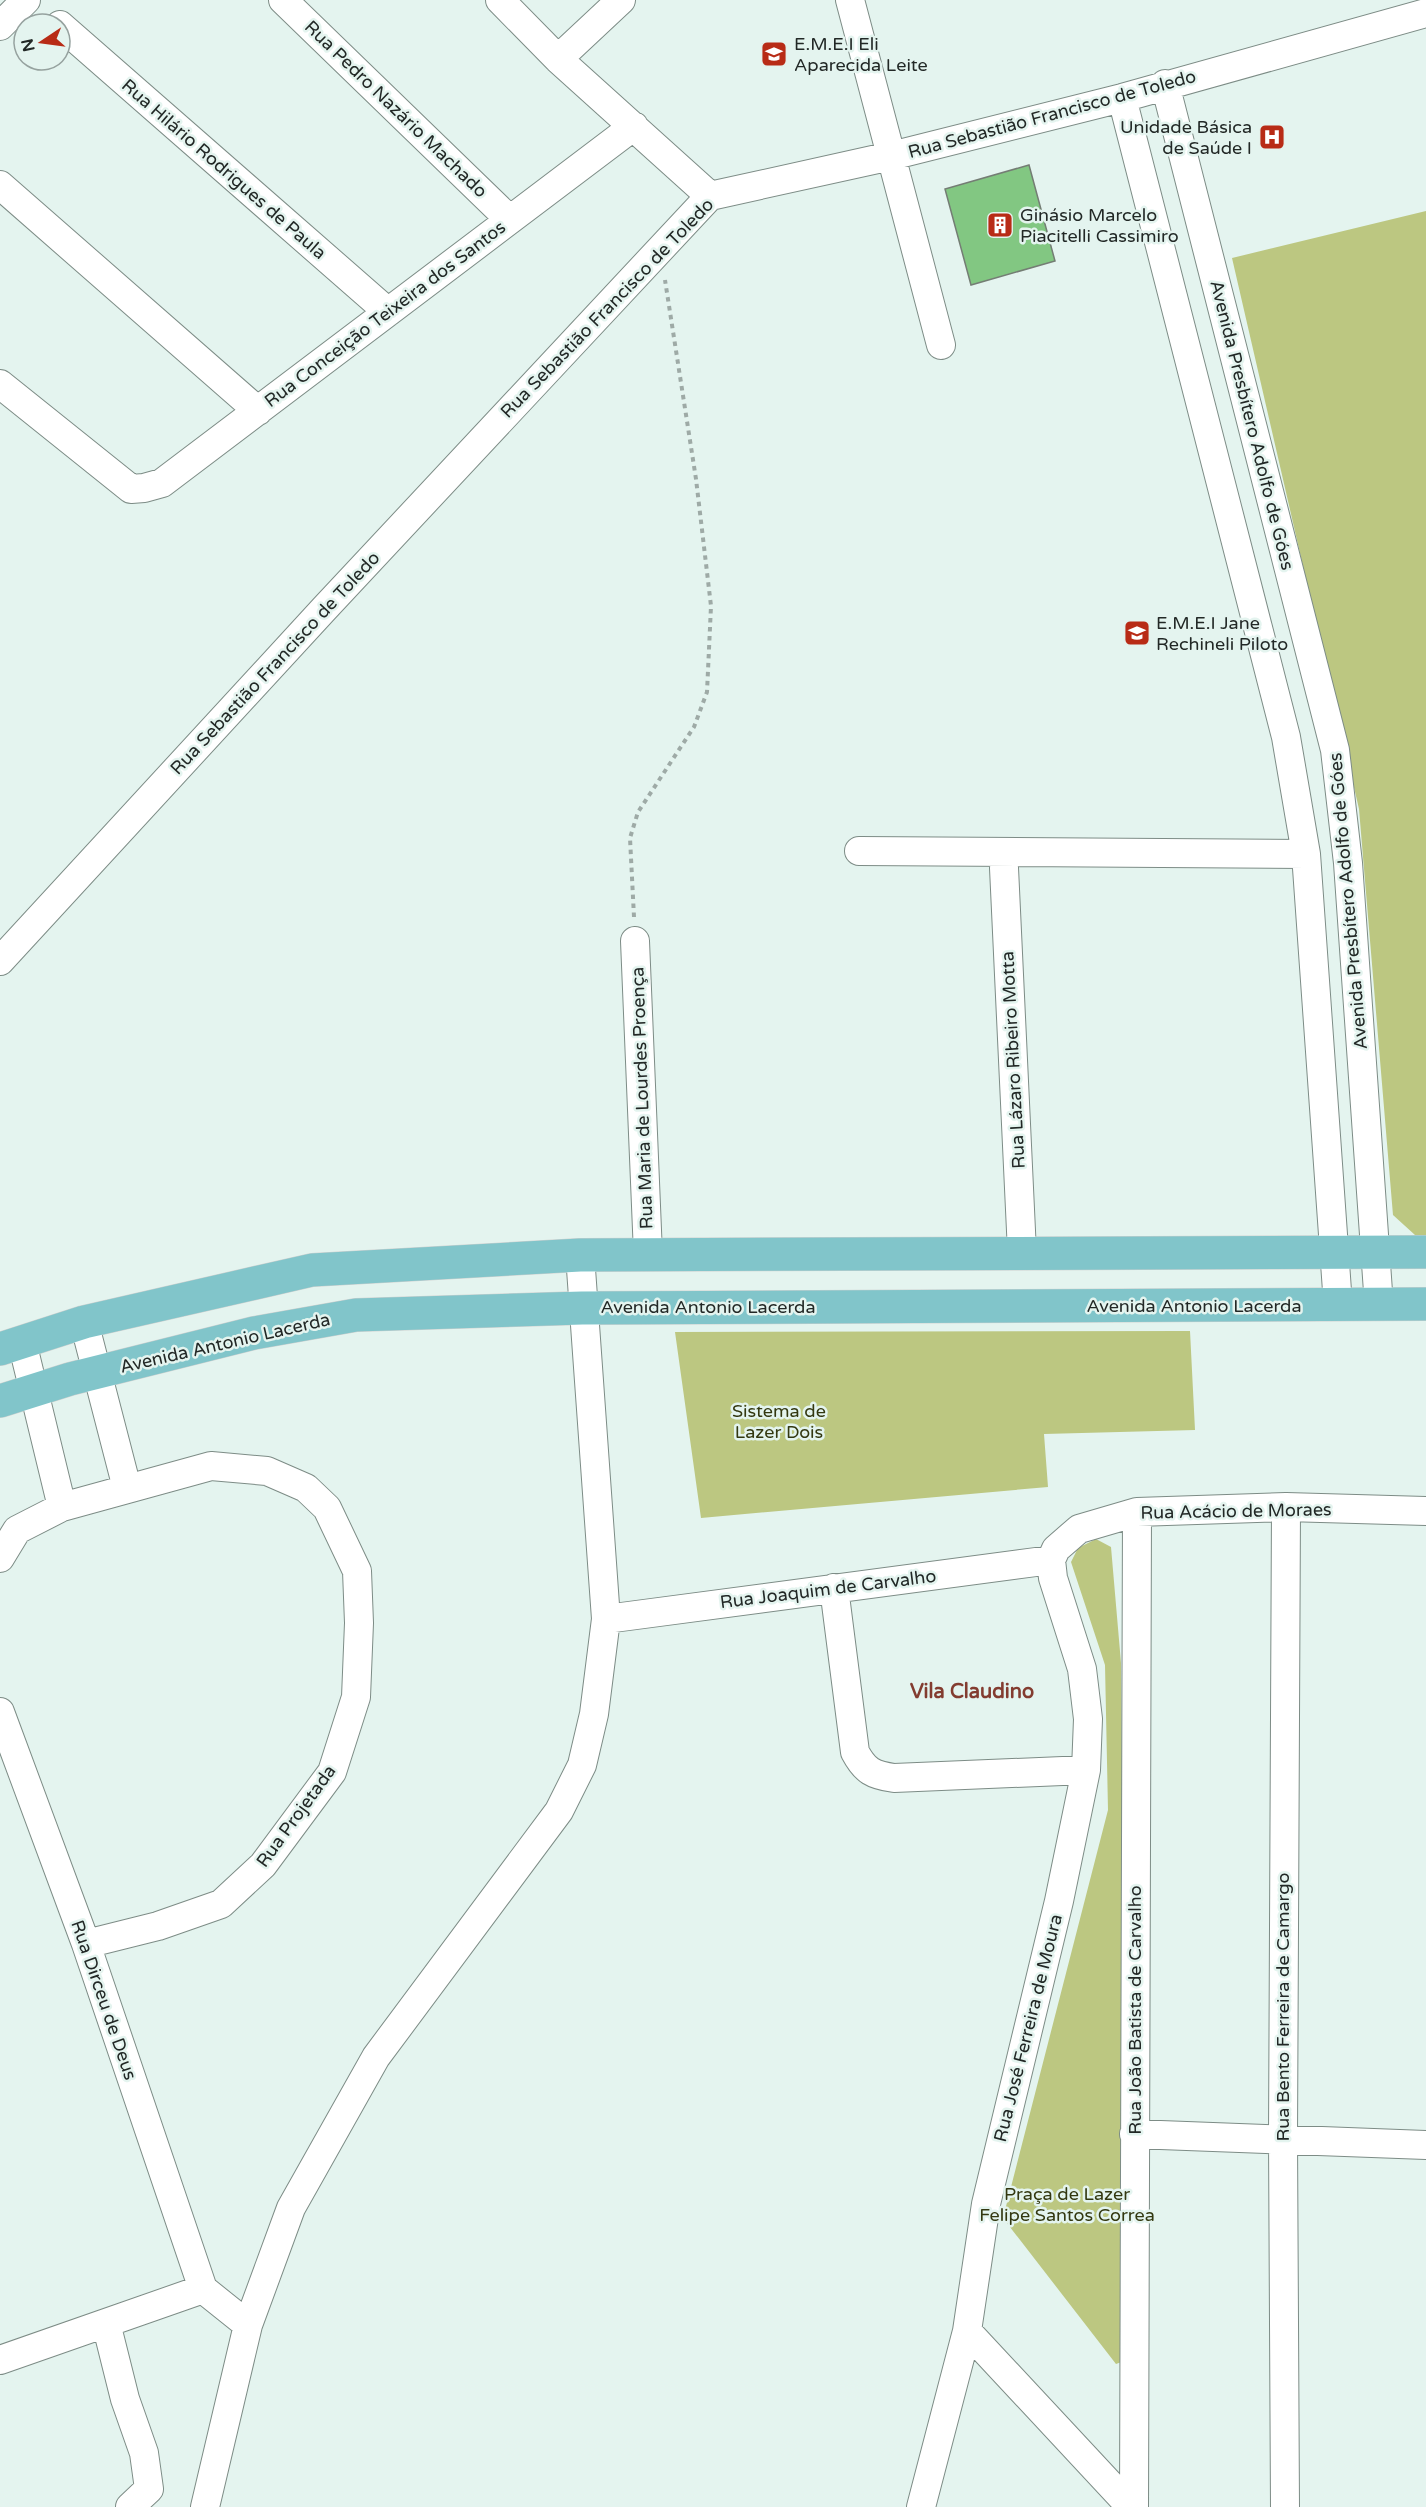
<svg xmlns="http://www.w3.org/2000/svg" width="1426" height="2507" font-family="'Varela Round',sans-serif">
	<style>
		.green { fill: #bcc781 }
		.building { fill: #82c782; stroke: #747d74; stroke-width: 1.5 }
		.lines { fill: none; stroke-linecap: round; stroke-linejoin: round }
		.minor-casing { stroke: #7d8c86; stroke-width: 30 }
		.major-casing { stroke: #ced0cf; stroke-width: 34 }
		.path { stroke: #9eaaa6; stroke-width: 4; stroke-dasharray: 4.5 4.5; stroke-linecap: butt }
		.minor { stroke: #fff; stroke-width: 28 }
		.major { stroke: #81c5ca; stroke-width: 33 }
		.labels { text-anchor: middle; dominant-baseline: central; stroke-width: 5; stroke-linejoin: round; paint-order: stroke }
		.poi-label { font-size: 18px; fill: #222826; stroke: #e4f4ef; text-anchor: start }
		.street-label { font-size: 18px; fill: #222826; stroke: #e4f4ef }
		.park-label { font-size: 18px; fill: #333810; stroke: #e4f4ef }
		.neighbourhood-label { font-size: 20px; font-weight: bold; fill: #833c30; stroke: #e4f4ef }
	</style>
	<rect width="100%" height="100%" fill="#e4f4ef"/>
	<path class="green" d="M1426,211V1235H1415L1393,1215L1359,809L1232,258Z
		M1190,1331L1195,1430L1044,1434L1048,1487L701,1518L675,1332Z
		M1096,1539L1111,1547L1121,1663L1127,2360L1116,2364L1003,2218L1108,1810L1105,1665L1071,1562L1078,1548Z"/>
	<path class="building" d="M1029,165L1055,261L971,285L945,189Z"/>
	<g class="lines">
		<defs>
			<path id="minor" d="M283,0L509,219
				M500,0L558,59L710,196
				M850,0L941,345
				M60,25L388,312
				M0,26L26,0
				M558,59L621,0
				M1165,84L1335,750L1348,863L1379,1306
				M1122,98L1286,737L1306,854L1338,1305
				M0,185L258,411
				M0,384L131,489L144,488L162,483L634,126
				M859,851L1306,854
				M1004,868L1022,1252
				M635,941L648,1254
				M0,961L324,609L710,196L891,156L1122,98L1426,13
				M84,1322L127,1488
				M22,1342L62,1507
				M0,1558L17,1530L62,1507L211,1466L267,1471L306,1488L327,1508L357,1571L359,1623L356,1697L332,1772L263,1865L221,1904L158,1926L86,1944
				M834,1588L855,1752C865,1771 873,1775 894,1778L1086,1770
				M606,1619L1051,1560
				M0,1712L86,1944L203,2289
				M1134,2134L1426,2145
				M106,2323L125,2399L144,2453L149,2489L130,2507
				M967,2331L1131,2507
				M0,2360L203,2289L248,2325
				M205,2507L248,2325L291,2208L376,2057L559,1811L582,1765L594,1714L606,1619L580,1255
				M921,2507L967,2331L986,2204L1059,1901L1086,1770L1088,1719L1082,1669L1053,1578L1051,1560L1056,1549L1079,1529L1137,1512L1286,1507L1426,1511
				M1134,2507L1137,1512
				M1285,2507L1283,2138L1286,1507"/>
			<path id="major" d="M0,1349L84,1322L312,1270L580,1255L1426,1252
				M0,1401L70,1379L254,1333L356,1315L582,1308L1426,1304"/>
		</defs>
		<use href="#minor" class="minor-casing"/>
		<use href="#major" class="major-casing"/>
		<path class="path" d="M634,917L630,838L638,812L694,727L707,692L711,606L696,479L665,280"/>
		<use href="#minor" class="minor"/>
		<use href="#major" class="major"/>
	</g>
	<defs>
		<symbol id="school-square" viewBox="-11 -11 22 22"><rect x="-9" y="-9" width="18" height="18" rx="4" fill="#b82b16" stroke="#e4f4ef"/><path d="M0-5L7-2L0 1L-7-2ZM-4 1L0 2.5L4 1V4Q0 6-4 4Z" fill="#fff"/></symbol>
		<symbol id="hospital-square" viewBox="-11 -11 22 22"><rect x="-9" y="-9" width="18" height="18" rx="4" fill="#b82b16" stroke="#e4f4ef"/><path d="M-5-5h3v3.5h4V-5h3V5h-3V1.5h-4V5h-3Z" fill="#fff"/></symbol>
		<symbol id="building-square" viewBox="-11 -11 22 22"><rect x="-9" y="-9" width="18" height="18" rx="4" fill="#b82b16" stroke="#e4f4ef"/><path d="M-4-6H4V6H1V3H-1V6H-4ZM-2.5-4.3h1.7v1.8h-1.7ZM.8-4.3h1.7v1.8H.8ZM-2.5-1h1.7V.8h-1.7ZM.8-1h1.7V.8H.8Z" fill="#fff"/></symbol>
	</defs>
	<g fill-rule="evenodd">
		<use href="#school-square" x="759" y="39" width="30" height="30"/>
		<use href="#hospital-square" x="1257" y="122" width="30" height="30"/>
		<use href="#building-square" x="985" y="210" width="30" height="30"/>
		<use href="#school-square" x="1122" y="618" width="30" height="30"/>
	</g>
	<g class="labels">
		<g class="poi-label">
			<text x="794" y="44">E.M.E.I Eli<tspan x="794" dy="21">Aparecida Leite</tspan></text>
			<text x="1252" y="127" text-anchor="end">Unidade Básica<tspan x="1252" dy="21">de Saúde I</tspan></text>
			<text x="1020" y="215">Ginásio Marcelo<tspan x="1020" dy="21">Piacitelli Cassimiro</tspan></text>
			<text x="1156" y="623">E.M.E.I Jane<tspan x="1156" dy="21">Rechineli Piloto</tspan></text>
		</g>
		<g class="street-label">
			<text transform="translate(396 109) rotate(44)">Rua Pedro Nazário Machado</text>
			<text transform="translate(1052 114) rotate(-15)">Rua Sebastião Francisco de Toledo</text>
			<text transform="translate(224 169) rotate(41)">Rua Hilário Rodrigues de Paula</text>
			<text transform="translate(607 308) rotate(-46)">Rua Sebastião Francisco de Toledo</text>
			<text transform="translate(385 314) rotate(-37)">Rua Conceição Teixeira dos Santos</text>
			<text transform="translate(1252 425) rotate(76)">Avenida Presbítero Adolfo de Góes</text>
			<text transform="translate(275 663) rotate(-47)">Rua Sebastião Francisco de Toledo</text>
			<text transform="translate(1348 901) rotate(-95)">Avenida Presbítero Adolfo de Góes</text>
			<text transform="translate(1013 1060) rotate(-93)">Rua Lázaro Ribeiro Motta</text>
			<text transform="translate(642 1098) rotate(-92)">Rua Maria de Lourdes Proença</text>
			<text x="1194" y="1306">Avenida Antonio Lacerda</text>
			<text x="708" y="1307">Avenida Antonio Lacerda</text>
			<text transform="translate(225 1343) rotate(-13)">Avenida Antonio Lacerda</text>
			<text transform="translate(1236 1511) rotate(-1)">Rua Acácio de Moraes</text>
			<text transform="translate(828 1589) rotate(-7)">Rua Joaquim de Carvalho</text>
			<text transform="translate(296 1816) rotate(-54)">Rua Projetada</text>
			<text transform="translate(104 2000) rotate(71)">Rua Dirceu de Deus</text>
			<text transform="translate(1283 2007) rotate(-90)">Rua Bento Ferreira de Camargo</text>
			<text transform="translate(1135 2010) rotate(-90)">Rua João Batista de Carvalho</text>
			<text transform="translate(1028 2028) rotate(-76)">Rua José Ferreira de Moura</text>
		</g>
		<g class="park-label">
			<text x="779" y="1411">Sistema de<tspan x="779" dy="21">Lazer Dois</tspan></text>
			<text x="1067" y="2194">Praça de Lazer<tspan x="1067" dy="21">Felipe Santos Correa</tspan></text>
		</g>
		<g class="neighbourhood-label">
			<text x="972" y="1692">Vila Claudino</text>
		</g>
	</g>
	<g transform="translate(42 42) rotate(257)"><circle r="28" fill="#e4f4ef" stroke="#96a29f" stroke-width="1.5"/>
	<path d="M0-4.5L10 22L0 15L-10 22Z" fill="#b82b16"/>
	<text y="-9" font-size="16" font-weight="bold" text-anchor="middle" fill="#222826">N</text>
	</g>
</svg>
